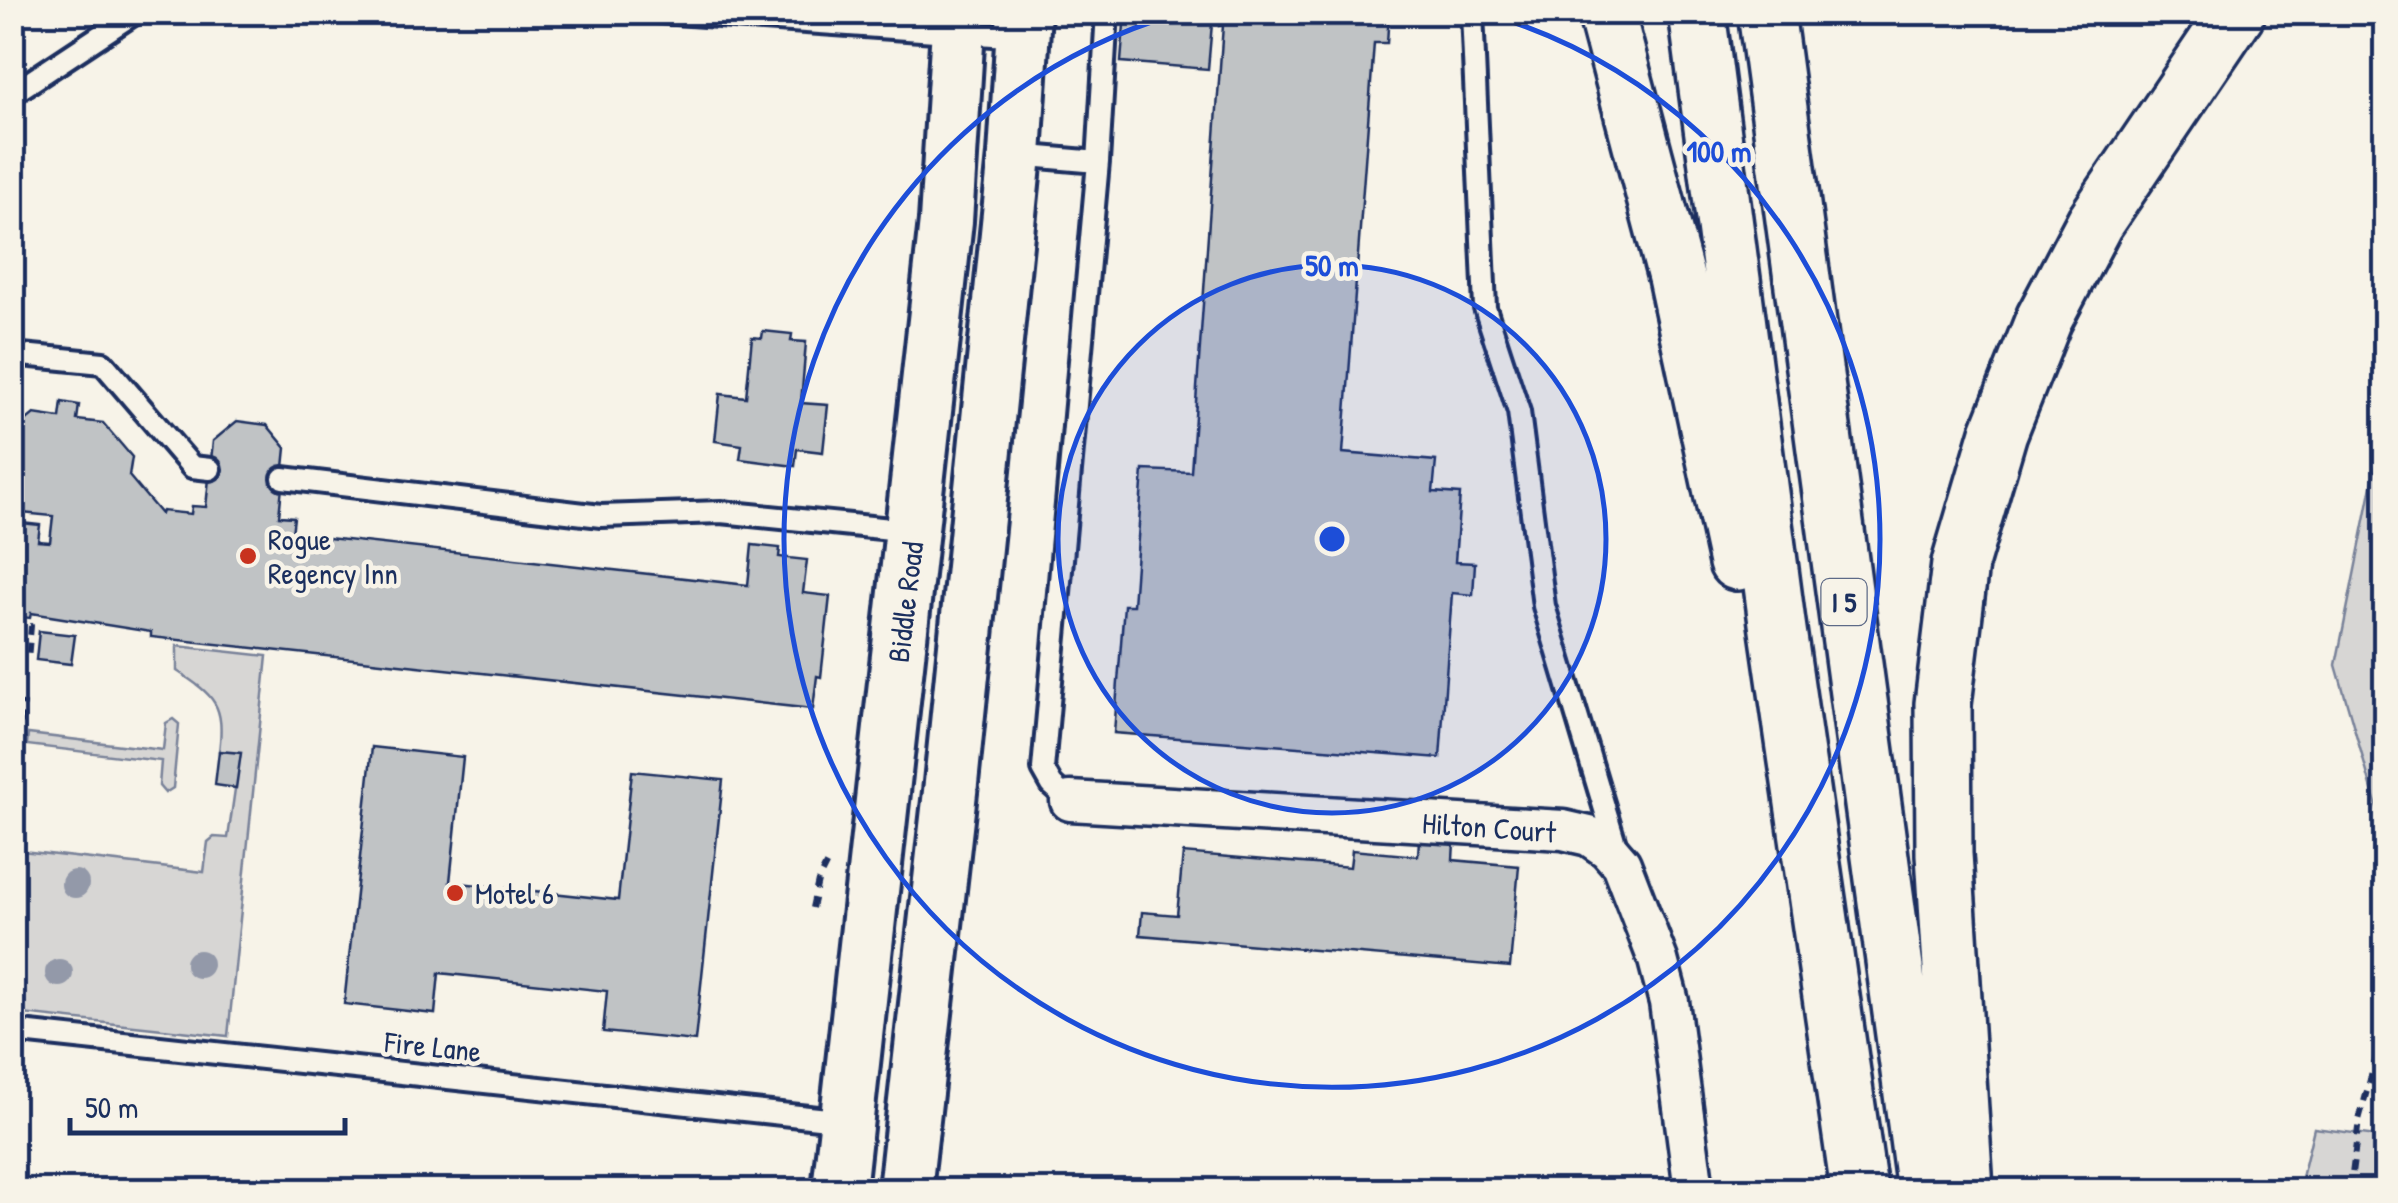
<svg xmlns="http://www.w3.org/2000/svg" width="2398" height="1203" font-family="'Patrick Hand',sans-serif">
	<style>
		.green { fill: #d7d6d4; stroke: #798299; stroke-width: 2.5 }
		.building { fill: #c0c3c5; stroke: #1b2f5e; stroke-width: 2.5 }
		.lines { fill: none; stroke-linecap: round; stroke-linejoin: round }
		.service-casing { stroke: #1b2f5e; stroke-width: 28 }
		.minor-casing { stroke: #1b2f5e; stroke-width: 45 }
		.secondary-casing { stroke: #1b2f5e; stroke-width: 60 }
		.motorway-casing { stroke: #1b2f5e; stroke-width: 62 }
		.path { stroke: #1b2f5e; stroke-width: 6; stroke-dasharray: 10 8; stroke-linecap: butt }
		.service { stroke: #f7f3e8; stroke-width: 20 }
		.minor { stroke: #f7f3e8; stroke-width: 38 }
		.secondary { stroke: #f7f3e8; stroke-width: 52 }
		.motorway { stroke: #f7f3e8; stroke-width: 55 }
		.tree { fill: #9399a9 }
		.ring { fill: none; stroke: #1d4ed8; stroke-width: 5 }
		.poi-dot { fill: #c8321e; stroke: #f7f3e8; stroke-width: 4 }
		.labels { text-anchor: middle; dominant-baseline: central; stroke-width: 9; stroke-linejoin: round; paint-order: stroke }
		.shield { fill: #f7f3e8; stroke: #5d6a87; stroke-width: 2.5 }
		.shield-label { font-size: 28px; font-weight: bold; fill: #1b2f5e }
		.poi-label { font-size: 30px; fill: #1b2f5e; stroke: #f7f3e8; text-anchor: start }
		.street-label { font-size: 30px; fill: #1b2f5e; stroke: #f7f3e8 }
		.centre { fill: #1d4ed8; stroke: #f7f3e8; stroke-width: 5 }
		.ring-label { font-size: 30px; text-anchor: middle; font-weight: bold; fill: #1d4ed8; stroke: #f7f3e8; stroke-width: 9; stroke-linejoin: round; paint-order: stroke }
	</style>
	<rect width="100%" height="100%" fill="#f7f3e8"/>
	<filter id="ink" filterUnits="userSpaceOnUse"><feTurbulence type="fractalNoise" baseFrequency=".01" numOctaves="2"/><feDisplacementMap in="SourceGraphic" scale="20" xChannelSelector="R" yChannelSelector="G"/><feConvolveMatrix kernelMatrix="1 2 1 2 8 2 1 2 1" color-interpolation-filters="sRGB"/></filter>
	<g filter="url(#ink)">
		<path class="green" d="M2385,420V835L2336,665Z
			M177,646L267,656L228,1036L13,1013V850L204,872L208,842L214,837L228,838L240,754L219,751C225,705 215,696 177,671Z
			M173,719L179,724L173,788L165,793L159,786L161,761L27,745L28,734L163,750L166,723Z
			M2314,1128L2384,1137L2385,1134V1190H2299Z"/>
		<path class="building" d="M1125,12H1213L1208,69L1121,62Z
			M1219,12H1389L1387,43H1374L1343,453L1436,461L1433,492L1460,494L1455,562L1475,563L1473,595L1452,593L1440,758L1114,733L1124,605H1133L1143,470L1191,472L1223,25L1219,26Z
			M763,331L792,334L791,341L806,342L801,403L828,405L823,452L797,449L795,466L740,459L742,445L715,441L720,394L746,397L752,337L762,338Z
			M62,402L79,405L77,420L103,423L132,457L129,476L161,514L162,511L191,514L192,506L206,507L213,441L237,421L267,425L286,448L279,516L294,517L292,534L748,585L752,545L780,548L779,557L807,560L803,593L830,596L821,677L817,676L813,709L151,637V632L31,613L30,618L12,616V522L40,525L38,541L50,542L53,516L12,512V432L34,414L60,418Z
			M39,631L75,635L71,664L36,660Z
			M372,747L463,757L450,882L618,900L632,771L723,780L695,1041L603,1032L607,991L439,973L435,1014L344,1004Z
			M219,751L241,753L236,788L215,785Z
			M1419,839L1454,842L1453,860L1519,866L1510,967L1140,935L1142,912L1177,915L1183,853L1350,867L1352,850L1418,856Z"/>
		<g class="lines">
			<defs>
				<path id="service" d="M661,12L1022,37
					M1472,12L1485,308L1519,412L1544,606L1618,853
					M12,94L136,12
					M1017,155L1098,162L1043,769L1052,785L1070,801
					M1098,162L1107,12
					M12,354L103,363L192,467L210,469
					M283,478L601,516L721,512L911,531
					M12,1031L846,1121"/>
				<path id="minor" d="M1070,801L1563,830L1589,836L1608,849L1621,864L1658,960L1669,1002L1694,1190"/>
				<path id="secondary" d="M839,1190L946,221L959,12
					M905,1190L951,783L1015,155L1024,12"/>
				<path id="motorway" d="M1606,12L1676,277L1737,562
					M1697,12L1777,623L1859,1190
					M1766,12L1925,1190
					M1965,1190L1944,854L1943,704L1960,564L1999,432L2044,319L2095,222L2237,12"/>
			</defs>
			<use href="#service" class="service-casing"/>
			<use href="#minor" class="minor-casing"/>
			<use href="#secondary" class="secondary-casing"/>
			<use href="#motorway" class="motorway-casing"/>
			<path class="path" d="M12,624L31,626L28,659
				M16,778L24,702
				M812,908L818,881L829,859
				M2350,1190L2359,1120L2386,1021"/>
			<use href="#service" class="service"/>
			<use href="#minor" class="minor"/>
			<use href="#secondary" class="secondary"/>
			<use href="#motorway" class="motorway"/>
		</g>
		<g class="tree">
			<circle cx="75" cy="884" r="14"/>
			<circle cx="199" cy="964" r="14"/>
			<circle cx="59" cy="973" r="14"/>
		</g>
	</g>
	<circle cx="1332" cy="539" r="274" fill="#1d4ed8" fill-opacity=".12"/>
	<g class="ring">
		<circle cx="1332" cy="539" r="274"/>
		<path d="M1488 14A548 548 0 1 1 1176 14"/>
	</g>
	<g class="poi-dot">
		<circle cx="248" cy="556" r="10"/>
		<circle cx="455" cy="893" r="10"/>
	</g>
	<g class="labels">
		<rect class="shield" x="1821.5" y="579" width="45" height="46" rx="8"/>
		<g class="shield-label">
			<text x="1844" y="602">I 5</text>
		</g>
		<g class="poi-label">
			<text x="268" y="539">Rogue<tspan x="268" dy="34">Regency Inn</tspan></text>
			<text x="475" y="893">Motel 6</text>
		</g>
		<g class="street-label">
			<text transform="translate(905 602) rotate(-83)">Biddle Road</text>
			<text transform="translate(1489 827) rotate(4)">Hilton Court</text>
			<text transform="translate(433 1046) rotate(6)">Fire Lane</text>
		</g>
	</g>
	<circle cx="1332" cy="539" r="15" class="centre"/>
	<g class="ring-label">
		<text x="1719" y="162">100 m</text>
		<text x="1332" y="276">50 m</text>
	</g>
	<rect width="2398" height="1203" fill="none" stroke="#f7f3e8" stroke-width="50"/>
	<rect x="25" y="25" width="2348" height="1153" fill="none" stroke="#1b2f5e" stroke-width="4" filter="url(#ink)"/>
	<path d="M70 1118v15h275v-15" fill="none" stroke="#1b2f5e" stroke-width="5"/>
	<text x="85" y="1118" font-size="30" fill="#1b2f5e" stroke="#f7f3e8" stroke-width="8" paint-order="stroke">50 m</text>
</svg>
